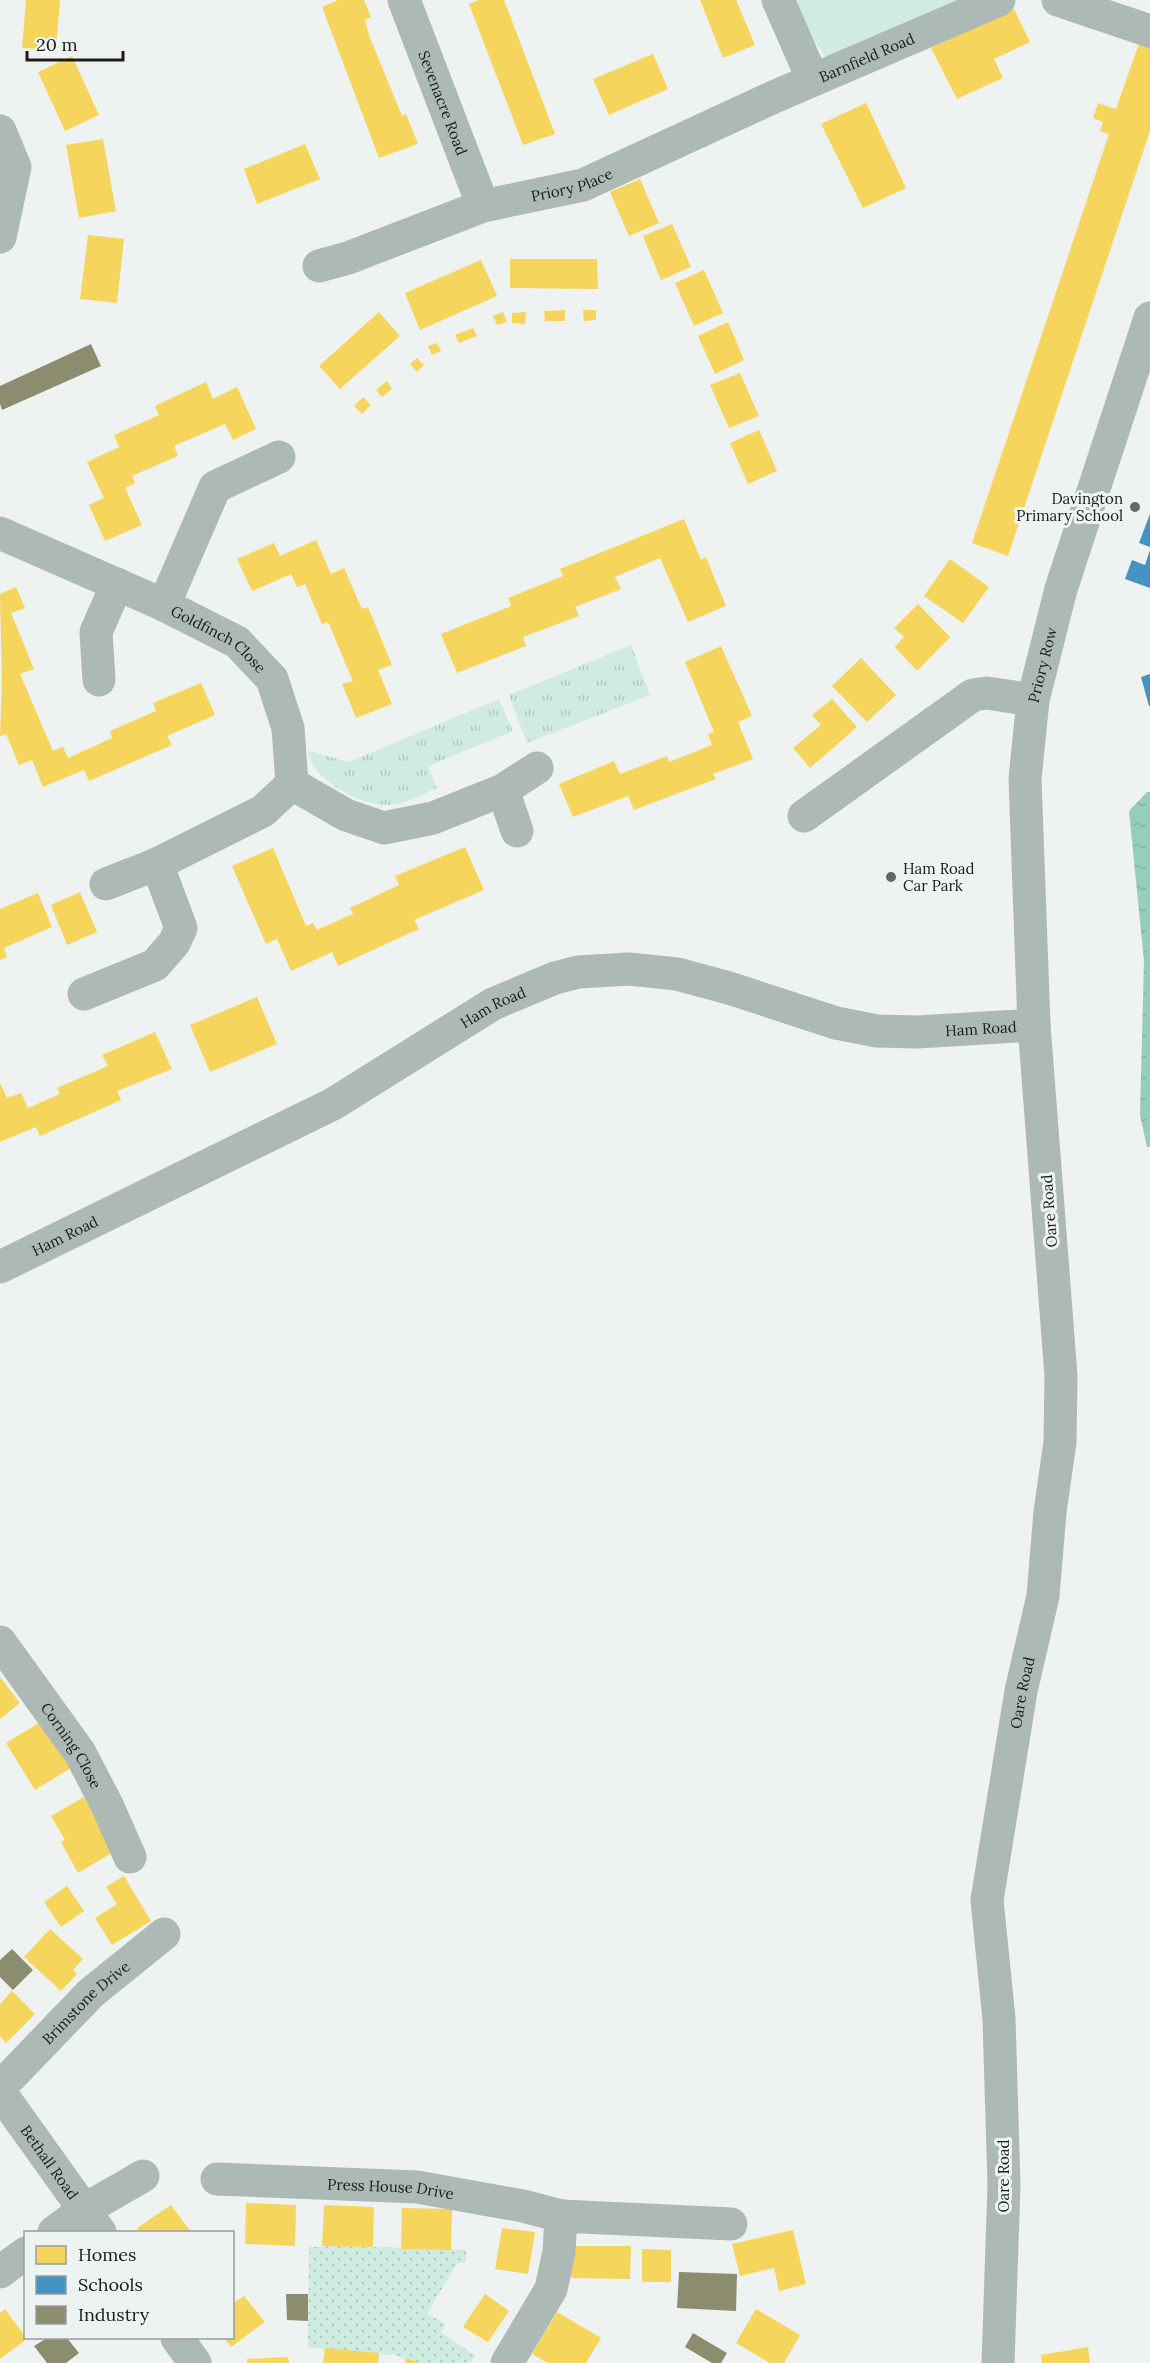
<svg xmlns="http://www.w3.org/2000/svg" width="1150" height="2363" font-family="Lora,serif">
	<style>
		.grass { fill: url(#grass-tufts) }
		.park { fill: #cfebe2 }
		.garden { fill: url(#garden-dots) }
		.water { fill: url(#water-ripples) }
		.homes { fill: #f6d55c }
		.schools { fill: #4393c3 }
		.industry { fill: #8c8c6e }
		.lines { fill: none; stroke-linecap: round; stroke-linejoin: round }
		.minor { stroke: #acb9b4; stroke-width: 33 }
		.poi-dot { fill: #646766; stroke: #edf3f1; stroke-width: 2 }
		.labels { text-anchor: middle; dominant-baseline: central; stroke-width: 6; stroke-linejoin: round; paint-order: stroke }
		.street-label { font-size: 15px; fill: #1a1c1c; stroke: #edf3f1 }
		.poi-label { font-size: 15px; fill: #1a1c1c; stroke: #edf3f1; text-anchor: end }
	</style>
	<defs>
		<pattern id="grass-tufts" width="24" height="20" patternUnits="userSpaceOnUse" patternTransform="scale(1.5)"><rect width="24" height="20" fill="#cfebe2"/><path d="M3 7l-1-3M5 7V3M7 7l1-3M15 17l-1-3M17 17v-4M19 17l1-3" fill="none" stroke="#b1c9c1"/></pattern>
		<pattern id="garden-dots" width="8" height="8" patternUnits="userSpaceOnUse" patternTransform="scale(1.5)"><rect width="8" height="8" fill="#cfebe2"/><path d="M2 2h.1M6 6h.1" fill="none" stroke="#b1c9c1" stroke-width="1.8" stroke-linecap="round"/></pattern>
		<pattern id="water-ripples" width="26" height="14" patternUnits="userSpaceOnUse" patternTransform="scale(1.5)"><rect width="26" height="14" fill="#96cebe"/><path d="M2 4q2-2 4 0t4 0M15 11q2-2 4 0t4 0" fill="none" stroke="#81b0a3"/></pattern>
	</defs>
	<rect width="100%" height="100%" fill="#eef2f0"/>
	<path class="grass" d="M631,645L650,695L527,743L509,695Z
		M499,699L513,731L428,766L437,788C422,794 404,805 388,805C362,806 311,780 308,751L349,762Z"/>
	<path class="park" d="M796,0H956L846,57L825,56L811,36Z"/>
	<path class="garden" d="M348,2246L466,2250V2262L457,2263L427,2314L446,2324L441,2332L475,2356L470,2363H421L394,2355L308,2347L309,2247Z"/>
	<path class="water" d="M1147,792H1150V1147H1147L1140,1115L1144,961L1129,811Z"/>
	<path class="homes" d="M26,0H60L56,50L22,48Z
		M338,0H364L371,17L365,20L370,38L402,116L406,114L418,144L379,158L322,7Z
		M479,0H504L555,134L523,145L469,4Z
		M700,0H736L755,45L723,58Z
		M1014,9L1030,42L994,59L1003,78L957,99L931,48Z
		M1141,38L1150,41V131L1008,556L972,543L1109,134L1100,131L1103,122L1093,118L1098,103L1116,109Z
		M653,54L668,89L609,115L593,79Z
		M72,56L99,115L65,131L38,72Z
		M866,103L906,188L863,208L821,124Z
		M103,139L116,211L79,218L66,145Z
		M305,144L320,179L257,204L244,169Z
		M640,179L659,223L629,236L610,192Z
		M672,224L691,267L661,280L643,236Z
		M88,235L124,239L117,303L80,299Z
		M510,259H597L598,289L510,288Z
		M481,260L497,296L420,330L405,293Z
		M704,270L723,313L694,326L675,283Z
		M565,310V321H545L544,311Z
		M583,310H596V320L584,321Z
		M379,312L400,336L340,389L319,366Z
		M503,312L507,322L497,325L493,316Z
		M526,312L525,324L512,323V313Z
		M728,322L744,360L715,374L698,336Z
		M473,328L477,336L459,343L455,335Z
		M437,343L441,351L432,355L428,346Z
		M417,358L424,365L417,372L410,364Z
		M740,373L759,416L729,428L710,385Z
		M387,381L392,389L382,397L376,390Z
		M206,382L213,399L237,387L256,429L233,440L225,424L174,446L178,456L132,476L135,483L125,488L142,525L105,541L89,505L104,498L87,462L119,447L114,435L159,415L155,406Z
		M363,397L371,405L362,414L354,406Z
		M759,430L777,471L748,484L730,443Z
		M684,519L701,560L706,557L726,606L688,622L660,558L615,577L621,589L575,607L579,616L523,637L526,646L457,673L441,634L511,606L508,598L563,576L560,569Z
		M316,540L331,574L344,568L362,609L368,607L392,665L378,670L392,704L356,718L342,684L353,681L328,622L322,624L305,584L297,587L291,574L252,591L237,559L274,543L280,556Z
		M950,559L989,587L963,623L924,596Z
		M16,587L25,608L11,613L34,669L20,674L53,751L63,747L68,758L112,738L110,731L156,711L153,703L201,683L215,715L167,736L172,745L89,781L84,770L43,787L32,760L19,765L6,734L0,736L2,682L0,594Z
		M918,604L950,637L917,671L895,647L904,637L894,628Z
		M721,646L752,716L738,722L753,759L713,774L716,779L634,810L628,796L573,817L559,784L614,761L620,774L667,756L669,762L712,745L708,734L714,732L685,662Z
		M861,658L896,695L867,722L832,686Z
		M832,699L857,727L810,768L793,748L821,725L812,715Z
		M465,847L484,890L414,920L419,929L338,966L332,952L291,971L277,939L266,944L232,866L273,848L306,926L313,923L317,930L353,914L350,908L399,885L395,876Z
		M80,892L97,932L67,945L51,905Z
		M38,893L52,927L4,948L7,957L0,960V909Z
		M257,997L277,1044L210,1072L190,1025Z
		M155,1032L172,1069L117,1091L121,1100L40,1136L36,1127L0,1142V1083L7,1098L21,1093L28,1108L60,1094L57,1088L108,1066L102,1055Z
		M0,1677L20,1703L0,1719Z
		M42,1721L71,1768L35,1790L6,1743Z
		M84,1797L115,1851L78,1873L61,1842L65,1840L51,1816Z
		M124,1876L151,1921L112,1945L95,1918L117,1904L106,1887Z
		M67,1886L84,1911L61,1927L44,1902Z
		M50,1929L83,1959L73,1970L77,1974L61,1991L24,1957Z
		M12,1991L35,2014L6,2043L0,2036V2004Z
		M246,2203L296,2205L295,2246L245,2244Z
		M171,2205L191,2232H140L137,2228Z
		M324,2205L374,2207L373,2247L322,2246Z
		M402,2208L452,2209L451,2250L401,2249Z
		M502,2228L535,2232L528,2274L495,2269Z
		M793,2230L806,2284L779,2291L774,2268L740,2276L732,2244Z
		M572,2246H631L630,2279L571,2278Z
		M642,2249L671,2250V2282H642Z
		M485,2294L509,2311L488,2342L463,2327Z
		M244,2296L265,2322L231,2347L224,2338H232V2304Z
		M5,2309L27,2339L0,2359V2313Z
		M756,2309L800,2335L784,2363H770L736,2343Z
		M557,2312L601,2338L586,2363H548L532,2354Z
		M1088,2347L1090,2363H1042L1041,2355Z
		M325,2348L379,2353L378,2363H323Z
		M288,2357L289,2363H247V2359Z
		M406,2358L420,2363H405Z"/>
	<path class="schools" d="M1150,514V547L1139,543Z
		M1150,550V588L1125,579L1132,560L1145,565Z
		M1150,674V706H1149L1141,677Z"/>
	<path class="industry" d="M91,344L101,366L2,410L0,404V386Z
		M12,1949L33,1970L13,1990L0,1977V1960Z
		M679,2272L737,2274L736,2311L677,2308Z
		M286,2294H308V2321L287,2320Z
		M693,2333L727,2353L721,2363H712L685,2347Z
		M47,2338H67L79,2353L66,2363H47L34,2346Z"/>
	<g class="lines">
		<g class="minor">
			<path id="s1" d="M404,0L483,206"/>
			<path d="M778,0L813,80"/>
			<path d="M1058,0L1150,31"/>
			<path d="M0,131L15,167L0,237"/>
			<path id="s2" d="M319,266L348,258L483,206L583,185L776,96L999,0"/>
			<path id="s3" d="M0,533L164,605L237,642L272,679L288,728L292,784L263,811L157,864L106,884"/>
			<path d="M164,605L215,487L279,457"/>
			<path d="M99,680L96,632L117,584"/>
			<path d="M292,784L346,815L384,828L433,818L503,790L537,768"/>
			<path d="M503,790L517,831"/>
			<path d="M804,816L973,695L987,693L1033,700"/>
			<path d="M84,994L155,965L174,943L181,928L157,864"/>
			<path id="s4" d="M0,1267L333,1104L493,1004L555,978L578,972L629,969L677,974L729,988L836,1023L877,1031L917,1032L1034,1025"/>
			<path id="s5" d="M0,1642L80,1753L107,1805L130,1857"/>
			<path id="s6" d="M11,2076L91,1993L164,1934"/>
			<path id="s7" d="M0,2092L100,2232"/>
			<path id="s8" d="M217,2179L417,2187L523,2206L561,2216"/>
			<path d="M54,2232L84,2210L143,2176"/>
			<path d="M0,2272L26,2253"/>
			<path d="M177,2338L195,2363"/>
			<path d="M507,2363L551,2289L559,2252L561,2216L731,2224"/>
			<path id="s9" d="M998,2363L1004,2185L999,2019L987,1900L1021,1691L1043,1596L1050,1512L1060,1442L1061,1376L1034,1025L1025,779L1033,700L1061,589L1150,318"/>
		</g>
	</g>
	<g class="poi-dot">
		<circle cx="1135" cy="507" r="6"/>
		<circle cx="891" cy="877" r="6"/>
	</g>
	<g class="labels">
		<g class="street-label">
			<text stroke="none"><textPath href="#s2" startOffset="588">Barnfield Road</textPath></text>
			<text stroke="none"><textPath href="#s1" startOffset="110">Sevenacre Road</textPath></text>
			<text stroke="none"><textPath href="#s2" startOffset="266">Priory Place</textPath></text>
			<text stroke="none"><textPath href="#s3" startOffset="244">Goldfinch Close</textPath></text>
			<text stroke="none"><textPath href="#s9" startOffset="1708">Priory Row</textPath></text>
			<text stroke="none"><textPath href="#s4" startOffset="558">Ham Road</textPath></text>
			<text stroke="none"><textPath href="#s4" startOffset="1062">Ham Road</textPath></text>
			<text transform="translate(1049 1211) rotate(-94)">Oare Road</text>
			<text stroke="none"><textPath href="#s4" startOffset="72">Ham Road</textPath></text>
			<text stroke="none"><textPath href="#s9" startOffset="674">Oare Road</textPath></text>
			<text stroke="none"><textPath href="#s5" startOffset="126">Corning Close</textPath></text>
			<text stroke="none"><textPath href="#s6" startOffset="105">Brimstone Drive</textPath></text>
			<text stroke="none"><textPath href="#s7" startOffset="86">Bethall Road</textPath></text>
			<text transform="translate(1003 2176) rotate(-90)">Oare Road</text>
			<text stroke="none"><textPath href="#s8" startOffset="174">Press House Drive</textPath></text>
		</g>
		<g class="poi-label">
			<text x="1123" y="498">Davington<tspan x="1123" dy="17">Primary School</tspan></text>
			<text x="903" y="868" text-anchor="start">Ham Road<tspan x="903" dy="17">Car Park</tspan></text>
		</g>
	</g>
	<rect x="24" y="2231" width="210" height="108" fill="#edf3f1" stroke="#999d9c" stroke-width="1.5"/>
	<rect x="36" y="2246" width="30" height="18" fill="#f6d55c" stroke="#999d9c" stroke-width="1.5"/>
	<text x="78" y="2261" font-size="18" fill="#1a1c1c">Homes</text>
	<rect x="36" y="2276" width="30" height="18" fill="#4393c3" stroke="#999d9c" stroke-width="1.5"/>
	<text x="78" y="2291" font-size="18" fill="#1a1c1c">Schools</text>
	<rect x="36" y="2306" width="30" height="18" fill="#8c8c6e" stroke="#999d9c" stroke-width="1.5"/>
	<text x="78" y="2321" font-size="18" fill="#1a1c1c">Industry</text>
	<path d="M27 51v9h96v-9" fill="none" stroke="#1a1c1c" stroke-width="3"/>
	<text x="36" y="51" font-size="18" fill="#1a1c1c" stroke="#edf3f1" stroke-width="4.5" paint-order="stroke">20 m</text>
</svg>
